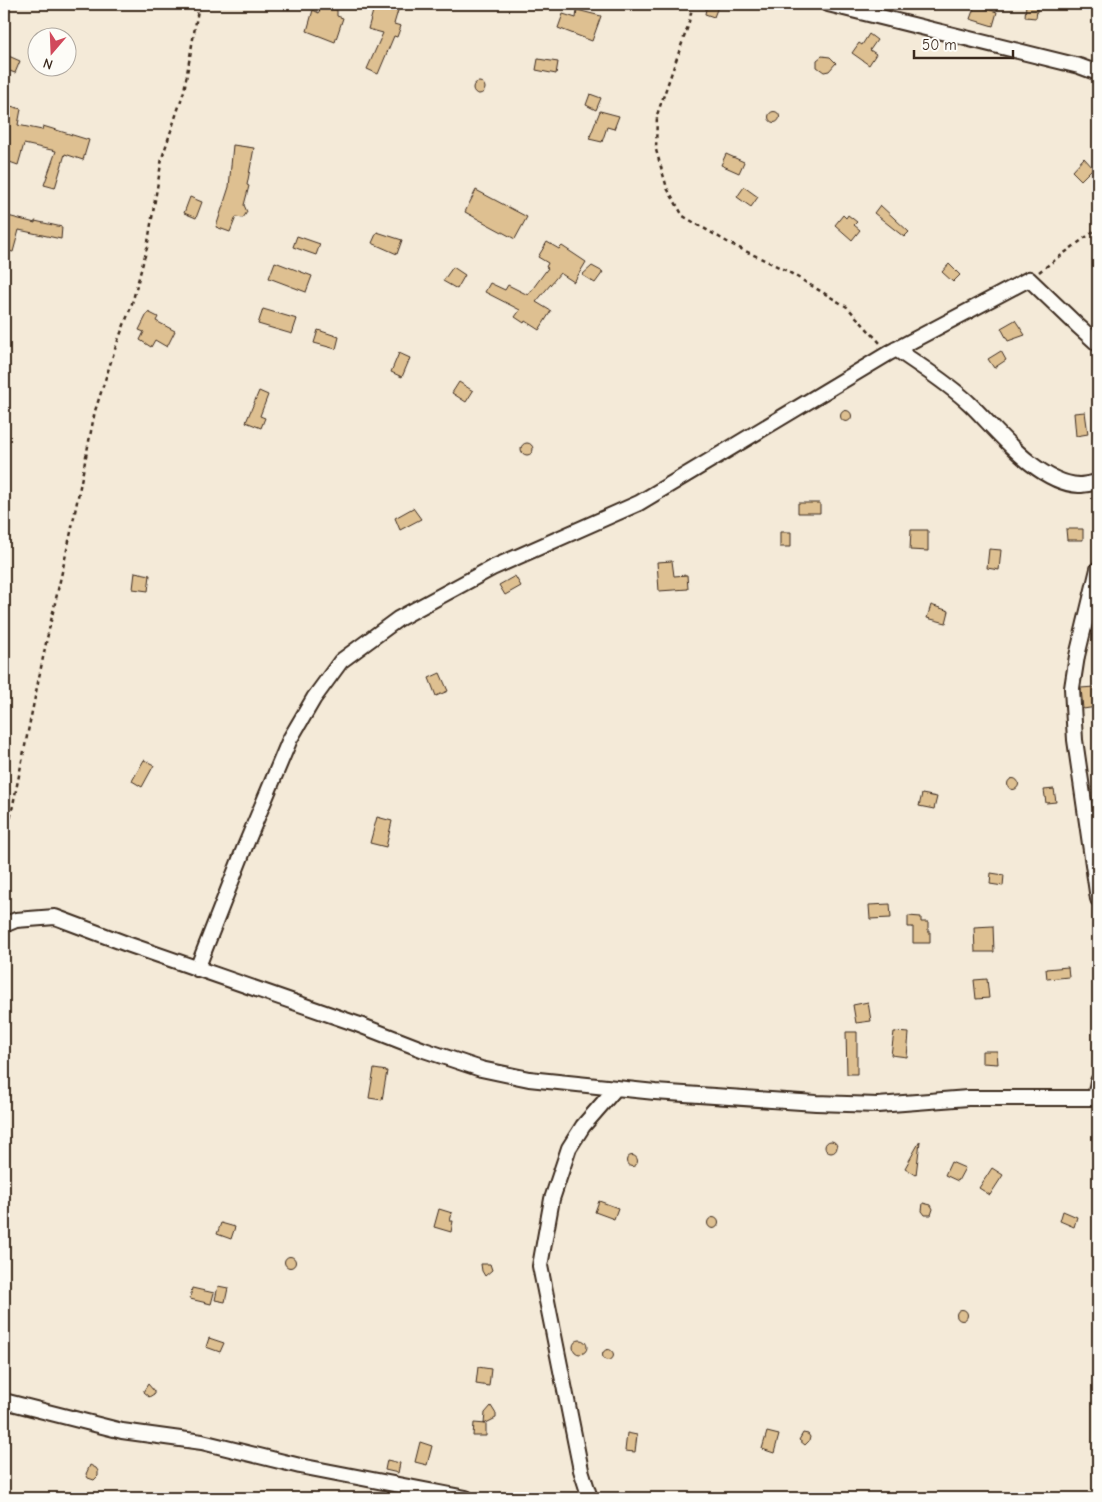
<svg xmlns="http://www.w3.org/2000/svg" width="1102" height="1502" font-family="'Comic Neue',sans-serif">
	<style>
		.building { fill: #dec091; stroke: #3b2a1e }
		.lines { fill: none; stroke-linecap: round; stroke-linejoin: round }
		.street-casing { stroke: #3b2a1e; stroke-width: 18 }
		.path { stroke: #3b2a1e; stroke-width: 2.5; stroke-dasharray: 4 4; stroke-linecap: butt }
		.street { stroke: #fdfcf7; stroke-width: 14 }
	</style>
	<rect width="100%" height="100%" fill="#f4ead8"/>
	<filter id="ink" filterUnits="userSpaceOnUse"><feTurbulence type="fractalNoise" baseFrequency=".02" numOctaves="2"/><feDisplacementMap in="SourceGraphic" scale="10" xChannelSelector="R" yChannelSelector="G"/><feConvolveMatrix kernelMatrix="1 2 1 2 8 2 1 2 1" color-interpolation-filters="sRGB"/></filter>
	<g filter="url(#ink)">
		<path class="building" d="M375,4H400L394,24L401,26L397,37L394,36L378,74L367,69L383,33L368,29Z
			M707,4H719L714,17L705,14Z
			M1026,4H1038L1036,18L1025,17Z
			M975,5L997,12L993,26L970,19Z
			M320,6L337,10V16L343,18L335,42L307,31L313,10L319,13Z
			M577,10L601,16L592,41L558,28L563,14L576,18Z
			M869,34L877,40L870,50L876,54L869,65L852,53L859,43L862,45Z
			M4,54L20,61L15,73L4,69Z
			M822,56L830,57L836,63L829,71L824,72L817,67V60Z
			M538,59L558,62L556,74L536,70Z
			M473 88a6 6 0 1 1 12 0a6 6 0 1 1-12 0Z
			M590,94L601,98L596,110L586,105Z
			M4,104L21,109L18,125L42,130L43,126L89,140L83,160L65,154L55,188L44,185L56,151L24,144L18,165L4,160Z
			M600,111L619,116L614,129L607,127L602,142L589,139Z
			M768.5 117a5.5 5.5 0 1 1 11 0a5.5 5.5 0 1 1-11 0Z
			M233,145L254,148L247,185L249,186L244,205L247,212L243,218L236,217L230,232L216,227L229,187Z
			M726,154L744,162L739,173L721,165Z
			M1084,158L1093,168L1081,180L1072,171Z
			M744,187L758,197L751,207L737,197Z
			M476,190L527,217L515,239L465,212Z
			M190,197L202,202L196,218L184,213Z
			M880,205L909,232L904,237L874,213Z
			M4,215L35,223V221L62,227L61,239L19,230L13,252L4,250Z
			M843,215L846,218L848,215L857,222L854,225L860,230L852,240L835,225Z
			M377,232L402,240L397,254L372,243Z
			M297,236L320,244L316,255L293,247Z
			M547,242L559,249L562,246L586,262L574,282L560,273L536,302L551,311L539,330L525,321L524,323L515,317L520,310L485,292L490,283L505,290L508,285L528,295L548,268L546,267L548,263L538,257Z
			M275,262L312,276L306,292L269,278Z
			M949,264L960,275L953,282L942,272Z
			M592,266L603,272L595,283L582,275Z
			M453,267L465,275L457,289L443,281Z
			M263,309L297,319L292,334L258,324Z
			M148,312L158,317L156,321L175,331L167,347L155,340L151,347L140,340L144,332L139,330Z
			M1015,320L1025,335L1008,341L1001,328Z
			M318,330L339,337L336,349L314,343Z
			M1001,351L1006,360L994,368L988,359Z
			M399,353L410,358L402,377L391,372Z
			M459,382L473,391L466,402L452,393Z
			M259,391L268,395L260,416L265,418L261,428L246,422Z
			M840.5 416a5.5 5.5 0 1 1 11 0a5.5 5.5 0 1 1-11 0Z
			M1085,412L1088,434L1076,436L1074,413Z
			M521 449a6 6 0 1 1 12 0a6 6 0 1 1-12 0Z
			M798,503H820V513H798Z
			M413,508L421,519L400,530L395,518Z
			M1066,529H1083V540H1067Z
			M911,530H928V551L910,550Z
			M780,532H791V547H780Z
			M989,549L1001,550L999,570L987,568Z
			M672,561L674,576L687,575L688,589L659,591L657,562Z
			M135,572L150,575L148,591L133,589Z
			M515,576L521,586L505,595L499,585Z
			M931,605L949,611L946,623L927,618Z
			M440,673L448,691L436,696L429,678Z
			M1094,687L1097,707L1083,709L1081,688Z
			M144,760L154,765L142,787L132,781Z
			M1007.5 784a5.5 5.5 0 1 1 11 0a5.5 5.5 0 1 1-11 0Z
			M1054,789L1056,802L1046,803L1044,790Z
			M922,794L937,797L934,809L919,806Z
			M377,817L392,821L386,847L370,843Z
			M991,873L1004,875L1003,886L990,884Z
			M890,904L891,918L870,919L869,905Z
			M908,916L921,917V922H928V932H930V943H913V927H908Z
			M993,926L994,952H975L974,927Z
			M1068,967L1069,977L1047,979L1046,969Z
			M987,979L989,998L976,999L974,980Z
			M868,1002L871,1021L856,1023L853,1005Z
			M846,1032H857V1074H847Z
			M894,1032L909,1033L907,1057L891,1055Z
			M982,1051H997L998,1064L982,1063Z
			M374,1069L387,1071L382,1100L369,1098Z
			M920,1141L916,1175L905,1168Z
			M825 1147a6 6 0 1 1 12 0a6 6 0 1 1-12 0Z
			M626.5 1161a5.5 5.5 0 1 1 11 0a5.5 5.5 0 1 1-11 0Z
			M951,1162L965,1168L958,1181L945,1175Z
			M992,1168L1003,1175L990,1195L979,1188Z
			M599,1201L618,1208L614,1219L595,1212Z
			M923,1203L931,1205L933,1209L931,1215H925L922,1211Z
			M439,1209L452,1213L450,1221H453L451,1232L434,1227Z
			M1063,1211L1077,1217L1074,1227L1060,1221Z
			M707.5 1223a5.5 5.5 0 1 1 11 0a5.5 5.5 0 1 1-11 0Z
			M221,1223L235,1227L231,1239L217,1234Z
			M284.5 1262a5.5 5.5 0 1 1 11 0a5.5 5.5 0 1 1-11 0Z
			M481,1264H490L492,1270L485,1276L482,1271Z
			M218,1286L228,1288L225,1302L215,1300Z
			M192,1288L214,1293L211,1304L190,1299Z
			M956.5 1315a5.5 5.5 0 1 1 11 0a5.5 5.5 0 1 1-11 0Z
			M209,1338L224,1343L220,1352L206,1347Z
			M573 1347a7 7 0 1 1 14 0a7 7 0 1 1-14 0Z
			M602.5 1355a5.5 5.5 0 1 1 11 0a5.5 5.5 0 1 1-11 0Z
			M478,1367L491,1369L489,1386L476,1384Z
			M148,1384L154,1391V1394L149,1397L143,1392Z
			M491,1406L496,1414V1418L484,1424L485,1413Z
			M474,1423L486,1424V1436H473Z
			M767,1432L779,1435L774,1453L762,1449Z
			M627,1433L637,1435L635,1452L625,1451Z
			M803,1433L808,1434L810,1437L809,1441L805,1445L799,1440Z
			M420,1442L432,1446L427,1465L415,1462Z
			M387,1460L400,1463L398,1473L385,1470Z
			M90,1465L96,1468L98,1471V1476L94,1480L88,1478L86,1474Z"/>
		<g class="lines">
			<defs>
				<path id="street" d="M828,4L1079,66L1098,73
					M896,349C920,366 948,383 970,404C997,430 1037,483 1079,485C1085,485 1092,483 1098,482
					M1098,569L1077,656L1072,688L1075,740L1098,899
					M4,925L16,920L55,917L127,944L357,1024L424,1050L481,1069L529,1079L655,1092L816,1103L878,1105L968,1098H1098
					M197,969L244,849L290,739L314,698L341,661L398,619L492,568L639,503L889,353L1029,279L1077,325L1098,344
					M1095,1098L1098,1081
					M4,1401L122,1431L202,1442L300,1466L466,1498
					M590,1498L581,1470L540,1266L552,1199L569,1148L583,1126L616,1088"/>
			</defs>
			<use href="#street" class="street-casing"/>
			<path class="path" d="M693,4L688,26L657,115L656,150L667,188L683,216L729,243L787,271L847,307L881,344
				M1039,272L1098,228
				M4,849L46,643L71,532L95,411L117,343L131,307L147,248L162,158L184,91L199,4"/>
			<use href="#street" class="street"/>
		</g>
	</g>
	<rect width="1102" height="1502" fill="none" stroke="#fdfcf7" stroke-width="20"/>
	<rect x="10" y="10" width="1082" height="1482" fill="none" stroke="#3b2a1e" stroke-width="2" filter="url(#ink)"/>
	<g transform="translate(52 52) rotate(199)"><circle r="24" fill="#fdfcf7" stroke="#afa8a0"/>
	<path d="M0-4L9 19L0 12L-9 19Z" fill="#d1495b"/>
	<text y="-8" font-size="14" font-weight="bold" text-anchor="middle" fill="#3b2a1e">N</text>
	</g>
	<path d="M914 50v8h99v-8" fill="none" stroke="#3b2a1e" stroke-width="2.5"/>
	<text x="922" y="50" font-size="15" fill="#3b2a1e" stroke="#fdfcf7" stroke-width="4" paint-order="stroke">50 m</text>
</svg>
